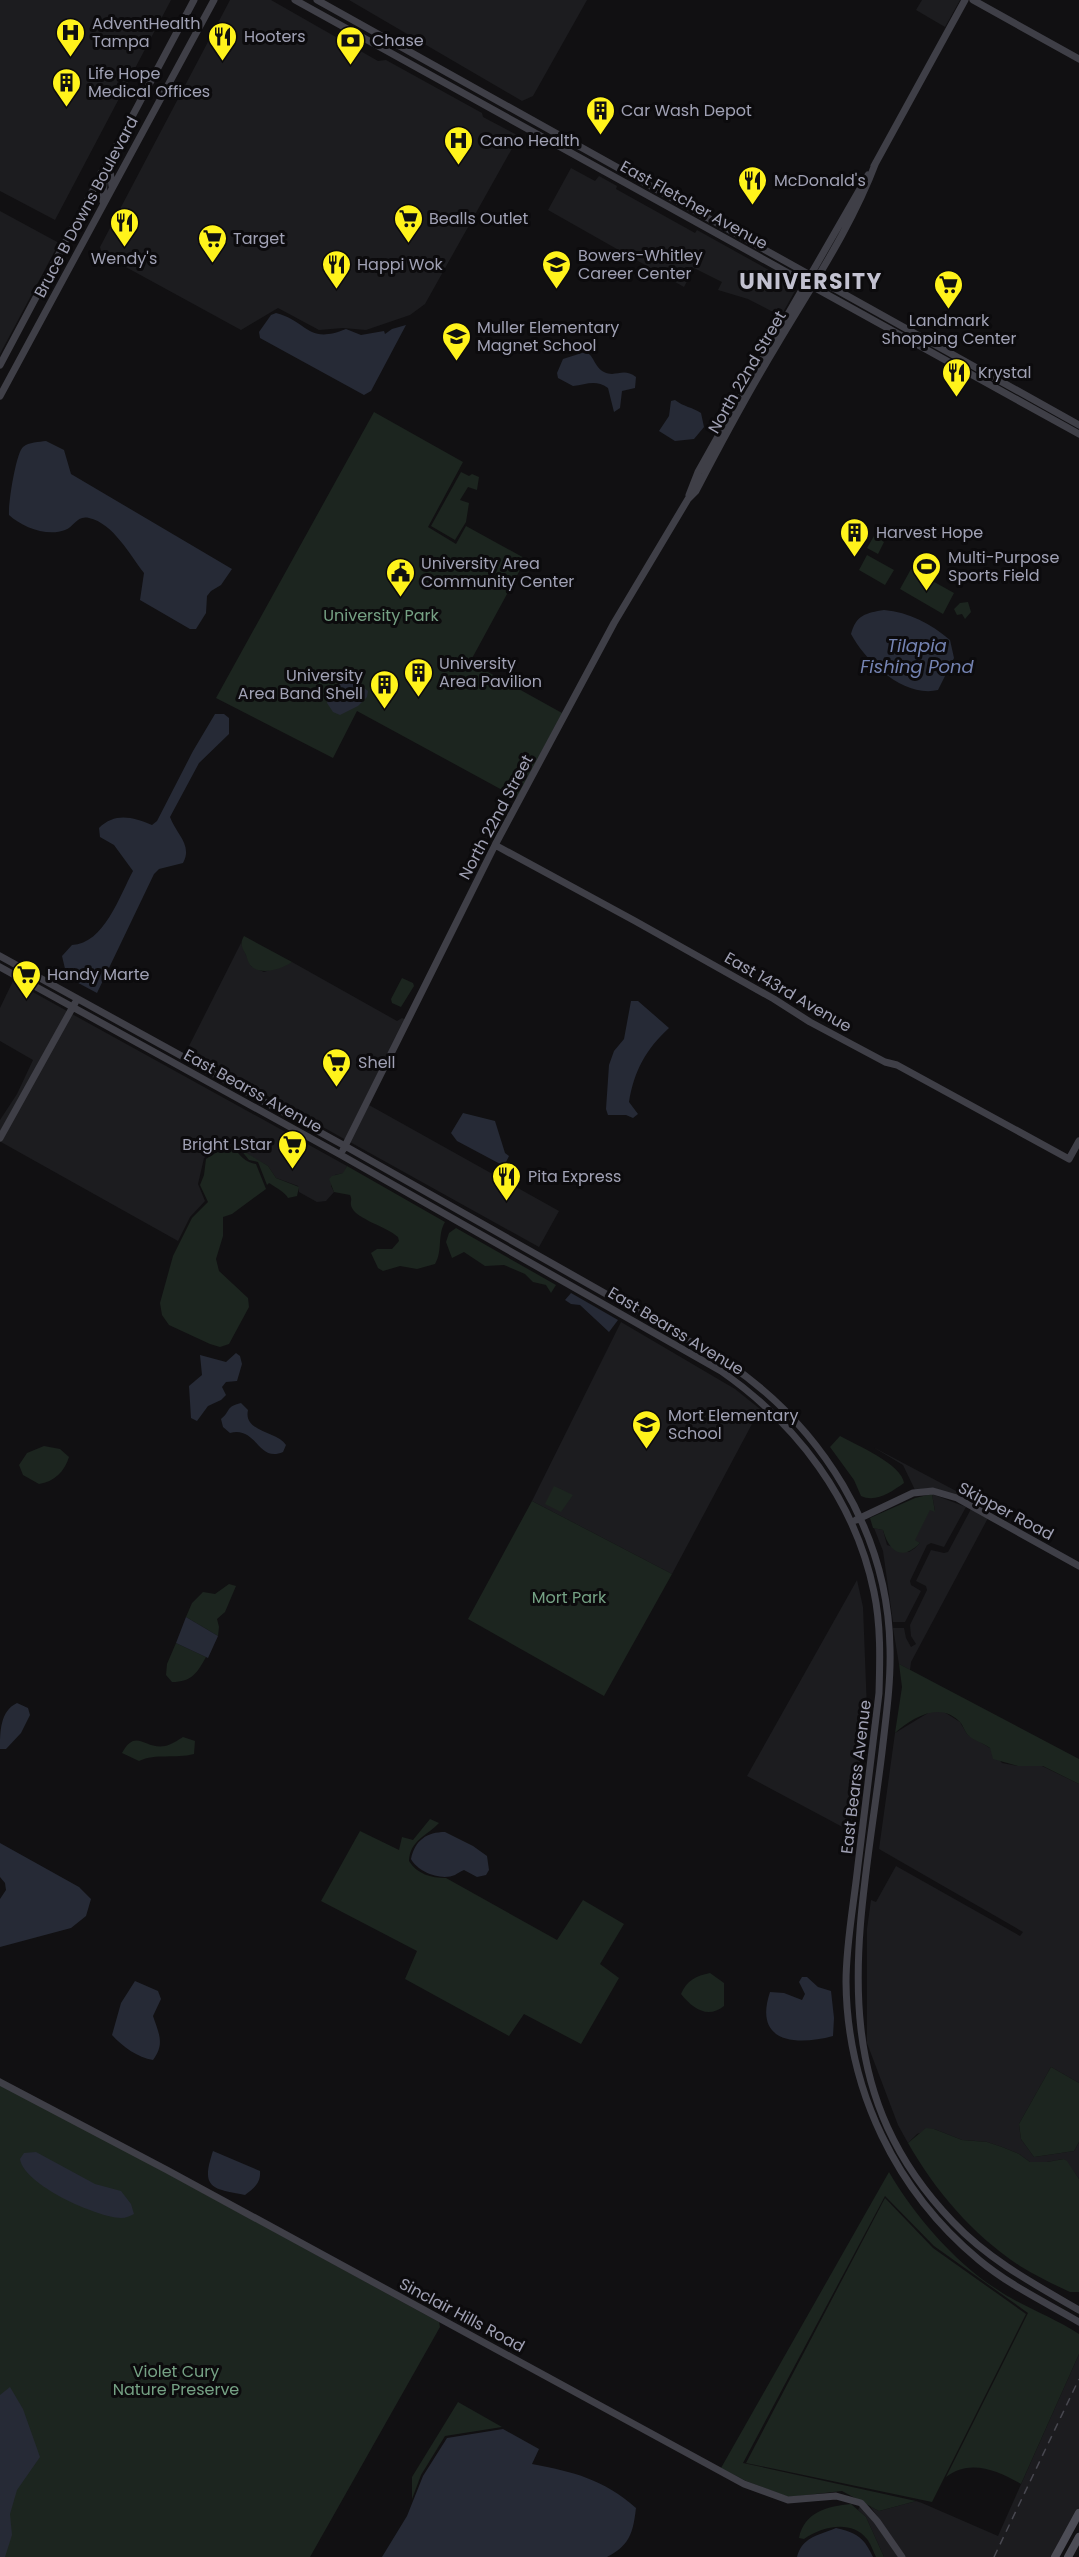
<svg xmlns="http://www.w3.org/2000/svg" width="1079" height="2557" font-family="Poppins,sans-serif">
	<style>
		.built { fill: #1c1c1f }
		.green { fill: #1c251f }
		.water { fill: #262a36 }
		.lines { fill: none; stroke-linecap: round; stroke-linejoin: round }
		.secondary { stroke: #3f3f47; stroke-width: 7 }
		.primary { stroke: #4d4d56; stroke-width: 8 }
		.rail { stroke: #484850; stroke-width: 1.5; stroke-dasharray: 8 6; stroke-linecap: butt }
		.labels { text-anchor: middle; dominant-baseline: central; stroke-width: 6; stroke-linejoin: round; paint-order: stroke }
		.poi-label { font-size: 16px; fill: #a0a1b4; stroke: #0c0b0d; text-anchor: start }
		.street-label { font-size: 16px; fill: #a0a1b4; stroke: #0c0b0d }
		.park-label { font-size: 16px; fill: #75a184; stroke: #0c0b0d }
		.water-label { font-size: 18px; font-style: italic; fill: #7483b2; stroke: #0c0b0d }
		.district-label { font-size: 22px; font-weight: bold; letter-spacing: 1.5px; fill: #c2c1d0; stroke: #0c0b0d }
	</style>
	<rect width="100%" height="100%" fill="#111012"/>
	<path class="built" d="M0,0H171L55,220L0,191Z
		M230,0H271L378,61L386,60L482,113L483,117L519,136L425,304L410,315L366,330L343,328L319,330L278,308L241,330L102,254L100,247Z
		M349,0H587L533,96L522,101Z
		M922,0H960L945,27L916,10Z
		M571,168L595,181L599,176L617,186L616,189L695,233L697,230L794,284L795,291L781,316L748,299L718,290L722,282L694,268L684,287L548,210Z
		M0,211L59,243L0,354Z
		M241,943L251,966L264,972L292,962L397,1021L402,1018L406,1020L346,1140L186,1050L188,1048Z
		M13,981L67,1011L0,1132V1120L17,1094L33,1060L0,1041V1008Z
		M72,1014L347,1166L344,1173L335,1175L331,1186L334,1192L326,1201L317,1202L299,1192L298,1186L276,1178L268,1166L227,1143L204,1158L198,1184L205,1201L190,1217L178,1241L1,1142Z
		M369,1105L559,1211L539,1247L350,1142Z
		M621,1322L735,1389L760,1409L672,1574L532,1501Z
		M873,1447L992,1510L990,1513L969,1501L934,1488L915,1490L903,1465Z
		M932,1494L966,1507L944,1547L931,1543L927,1545L910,1581L911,1585L921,1591L905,1622H893L883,1551L874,1528L883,1530L887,1545L909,1552L915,1548L920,1543L914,1540L930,1509L935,1511Z
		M971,1509L988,1518L911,1662L910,1670L899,1664L893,1628H904L906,1638L911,1647L916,1644L911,1636L910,1625L927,1590L926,1586L916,1581L931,1550L944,1553L948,1552Z
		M857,1580L863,1607L867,1710L850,1831L747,1776Z
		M933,1710H941L960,1722L967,1734L990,1748L1002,1763L1018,1766H1042L1079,1784V2083L1051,2067L1019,2124L1021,2139L1034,2157L1074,2151L1079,2142V2179L1064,2159L1047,2162H1030L1019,2154L1002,2147L987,2142L962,2140L934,2129L917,2134L908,2143L898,2125L867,2043V1929L871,1900L876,1902L896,1866L1020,1936L1023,1932L879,1849L895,1733Z
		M1079,2354V2507L1052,2557H906L870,2506L879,2511L916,2501L922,2503L998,2536Z
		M860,2506L875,2523L898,2557H884L866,2517L858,2510Z"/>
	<path class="green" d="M374,412L463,462L428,527L456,544L466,526L526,559L470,662L562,713L517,798L357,711L333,758L216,698Z
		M461,472L469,476L472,474L479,477L477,490L468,487L460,500L469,503L466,522L455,540L431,526Z
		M874,536L884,542L878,554L867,548Z
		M867,555L894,570L885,585L859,570Z
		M911,569L954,593L943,614L900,589Z
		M968,602L971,612L965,619L962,614L957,615L954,609L960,603Z
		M244,936L292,962C282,969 261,976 251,966C248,963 247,957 245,953C241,946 240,943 244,936Z
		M402,978L413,983L414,986L401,1007L392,1003L391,999Z
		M228,1145C239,1151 242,1162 256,1164L266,1189L232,1214L223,1217V1236L216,1259L219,1271L248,1298L249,1307L229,1344L220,1347L210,1344L169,1325L162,1315L160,1303L173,1256L192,1218L208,1202L200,1185L204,1175L206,1159Z
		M240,1149L268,1166L276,1178L299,1187L297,1196L288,1198C285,1192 275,1187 269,1183L267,1185L258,1162L249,1160Z
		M347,1166L445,1222C437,1235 443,1251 435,1264L417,1269L400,1266L383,1271L378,1268L371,1253L377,1249H392L399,1241L398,1237C387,1227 357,1219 352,1208C349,1202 353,1201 350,1195L334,1192L329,1179L332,1176L343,1173Z
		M456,1228L556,1285L551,1293L546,1285L533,1282L525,1274L504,1265L485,1266L464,1252L452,1258L446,1242L449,1233Z
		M840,1436C856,1445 902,1464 904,1483C891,1492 876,1503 861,1496L854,1480L830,1447Z
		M44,1446L60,1449L69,1457C65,1471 54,1482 39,1484L23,1475L19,1465L27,1453Z
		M554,1486L573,1495L561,1512L545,1504Z
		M932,1494L935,1512L930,1510L915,1540L920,1543C901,1562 889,1551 883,1530L873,1528L870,1518L915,1498Z
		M532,1501L672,1574L604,1696L468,1619Z
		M229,1584L236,1586L225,1612L217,1619L219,1627L218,1636L186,1617L192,1603L203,1592L215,1594Z
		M176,1643L206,1657C197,1673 192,1682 172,1682L166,1675L167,1664Z
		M899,1664L1079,1759V1784L1043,1766H1018L993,1759L990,1748C982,1742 975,1742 967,1734C964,1730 963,1725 960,1722C940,1701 913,1717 895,1733L902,1687Z
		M183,1737L195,1741L194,1754C175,1759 156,1753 139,1761L122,1753C136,1727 145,1750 165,1746C171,1745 178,1740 183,1737Z
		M430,1819L439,1823C427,1836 410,1840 409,1861C417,1874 431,1878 446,1878L557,1940L583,1900L624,1924L600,1964L619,1978L581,2044L524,2014L509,2036L405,1979L417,1951L321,1901L360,1831L399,1850L402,1837L413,1840Z
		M710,1973L724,1983V2006C708,2019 693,2009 681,1994C687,1980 696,1976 710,1973Z
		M1051,2067L1079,2083V2142L1074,2151L1034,2157L1021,2139L1019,2124Z
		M0,2082L439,2322L440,2327L310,2557H0Z
		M926,2128L934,2129L962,2140L987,2142L1002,2147L1019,2154L1030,2162H1047L1064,2159L1067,2161L1079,2179V2292H1070C1053,2284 1036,2276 1020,2266C973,2235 936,2192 908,2143Z
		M889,2172C914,2215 955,2263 998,2290C1023,2307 1053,2317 1079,2334V2354L1021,2484C999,2471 970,2458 946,2477L1028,2313L934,2246L885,2196L743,2463L916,2501L879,2511L842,2491L789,2497L746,2481L721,2468Z
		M885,2198L933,2248L1026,2314L932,2502L746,2463Z
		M458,2402L502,2427L445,2436L421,2475L412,2499V2477Z
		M851,2504L866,2517L884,2557H876C873,2551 871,2544 867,2539C851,2519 821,2527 804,2539L799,2538C804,2512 828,2506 851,2504Z"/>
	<path class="water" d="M276,313C308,321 307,345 346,329L361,335L384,331L385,334L392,329L406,325L371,391L364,395L260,338L259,332L271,315Z
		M585,352C594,354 594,367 604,372C616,378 623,367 636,377L635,388L622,391L620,408L614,412L608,388C595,379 586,385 573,386L558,378L557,373L563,359Z
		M675,400C684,407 692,407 701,413L704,427L694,439L675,441L659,431L669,416L671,401Z
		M46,441L64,450L71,474L232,569L221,585L211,591L207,596L206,613L196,629H190L140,600L144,573C130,555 113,523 89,518C77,515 74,527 65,530C47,537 22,527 9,515C8,504 16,453 23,447C29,442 39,442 46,441Z
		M884,610C909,612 931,624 950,640L954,658L938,690C904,698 866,662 851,634C856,615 866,613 884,610Z
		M347,681L359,684L368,691L367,697L358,706L340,715L333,712L327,703C329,691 335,685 347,681Z
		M215,714H224L229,718V734L199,763L170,817C176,834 193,845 183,863L159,869L154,874L97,993L67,977L62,956L72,945C104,944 120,895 133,871L114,845L100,837L99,828C115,812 133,817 152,825L157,821L193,751Z
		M631,1001H638L669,1028C646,1049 634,1071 629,1102L638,1114L633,1118L626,1115H608L606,1109L609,1065L614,1051L624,1039Z
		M463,1113L495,1121L505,1153L509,1156L504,1166L457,1141L451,1133Z
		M571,1293L618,1320L609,1332L580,1305L571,1304L565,1300Z
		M236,1353L240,1356L242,1364L237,1381L226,1382L222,1387L226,1395L221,1400L208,1406L197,1421L191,1418L189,1386L202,1375L200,1355L226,1362Z
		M241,1403L248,1410C243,1432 277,1431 286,1445L283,1452C258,1463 257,1426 230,1433L223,1427L221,1419C231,1411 225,1407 241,1403Z
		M186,1617L218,1636L208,1658L176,1643Z
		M17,1703L28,1708L30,1715L21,1733L6,1749H0C0,1732 0,1711 17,1703Z
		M445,1832L473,1846L487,1856L489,1870L486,1875L477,1877L464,1870C461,1871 458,1873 455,1875C441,1881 418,1872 411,1859C415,1840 427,1832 445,1832Z
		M0,1843L79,1887L91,1899L86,1916L71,1928L0,1947V1899L6,1890L5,1883L0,1877Z
		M802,1977H807L818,1987L831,1991L834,2018L833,2036C796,2046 753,2043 770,1992L784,1993L802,2000L805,1994L799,1982Z
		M135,1981L158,1991L161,1999L153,2016C159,2034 165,2044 153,2060C138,2058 122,2046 112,2035L121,2003Z
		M213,2151L260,2171C261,2183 254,2188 245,2195C210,2189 201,2187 213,2151Z
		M36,2152L95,2184L121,2191L131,2204L134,2214C130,2216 126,2218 121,2218C96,2217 24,2185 20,2159L24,2153Z
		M10,2387L23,2409L40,2457L17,2490L10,2514L12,2535L5,2557H0V2395Z
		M503,2429L539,2449L532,2464C574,2472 603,2479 636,2508C633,2533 630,2545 607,2557H382L407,2516L423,2476L447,2438Z
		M836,2528C858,2533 864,2538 873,2557H797C802,2537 819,2535 836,2528Z"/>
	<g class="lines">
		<path class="secondary" d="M295,0L1079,434
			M317,0L1079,425
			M973,0L1079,59
			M874,166L965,0
			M101,173L104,183L103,201
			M112,186L110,171L116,152
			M0,365L194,0
			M0,396L214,0
			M689,495L698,472L730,415L868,175
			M495,845L635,921L774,999L810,1022L885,1062L897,1065L1069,1159L1079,1141
			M0,956L345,1146L726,1362C821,1426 888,1531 890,1648C891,1682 886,1717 882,1752C861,1925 817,2081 953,2222C989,2260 1034,2284 1079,2310
			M0,967L341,1155L721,1371C797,1424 855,1500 874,1592C881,1625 880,1660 879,1693C872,1750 865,1807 858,1865C854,1903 846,1943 846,1982C847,2090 896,2191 979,2260C1009,2285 1045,2302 1079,2322
			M0,1138L75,1003
			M343,1150L495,845L614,623L688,499L696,491C722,441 749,391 778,343C813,284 852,226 876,162
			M856,1520L913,1493L933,1491L957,1498L1079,1566
			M0,2082L167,2170L744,2484L788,2500L836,2496L861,2503L877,2521L902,2557"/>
		<path class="primary" d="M1055,2557L1079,2513
			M1068,2557L1079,2537"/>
		<path class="rail" d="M994,2557L1079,2379"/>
	</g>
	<defs>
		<symbol id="hospital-pin" viewBox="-11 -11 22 30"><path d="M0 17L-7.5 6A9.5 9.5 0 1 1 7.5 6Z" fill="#fff31b" stroke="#0c0b0d"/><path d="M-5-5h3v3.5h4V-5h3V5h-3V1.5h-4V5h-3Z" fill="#111"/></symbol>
		<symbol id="restaurant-pin" viewBox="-11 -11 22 30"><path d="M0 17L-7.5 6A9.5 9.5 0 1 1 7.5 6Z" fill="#fff31b" stroke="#0c0b0d"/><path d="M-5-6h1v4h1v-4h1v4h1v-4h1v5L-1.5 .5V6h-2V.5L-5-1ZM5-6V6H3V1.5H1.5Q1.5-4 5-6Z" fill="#111"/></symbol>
		<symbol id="bank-pin" viewBox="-11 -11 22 30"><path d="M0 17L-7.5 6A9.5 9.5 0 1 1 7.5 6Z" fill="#fff31b" stroke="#0c0b0d"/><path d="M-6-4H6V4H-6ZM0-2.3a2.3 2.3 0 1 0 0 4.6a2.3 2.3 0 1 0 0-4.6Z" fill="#111"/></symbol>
		<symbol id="building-pin" viewBox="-11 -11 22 30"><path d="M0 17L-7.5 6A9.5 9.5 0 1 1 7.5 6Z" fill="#fff31b" stroke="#0c0b0d"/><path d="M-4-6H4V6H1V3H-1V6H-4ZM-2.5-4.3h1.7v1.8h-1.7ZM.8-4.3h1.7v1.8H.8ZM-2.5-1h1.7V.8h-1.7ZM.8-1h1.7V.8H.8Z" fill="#111"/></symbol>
		<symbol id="supermarket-pin" viewBox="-11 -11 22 30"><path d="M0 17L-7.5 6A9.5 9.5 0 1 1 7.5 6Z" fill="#fff31b" stroke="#0c0b0d"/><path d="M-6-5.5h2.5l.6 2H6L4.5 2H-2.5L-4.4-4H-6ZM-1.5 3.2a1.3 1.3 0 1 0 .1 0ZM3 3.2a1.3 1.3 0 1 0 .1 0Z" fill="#111"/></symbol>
		<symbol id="school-pin" viewBox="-11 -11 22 30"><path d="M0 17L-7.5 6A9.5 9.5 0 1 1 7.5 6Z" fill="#fff31b" stroke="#0c0b0d"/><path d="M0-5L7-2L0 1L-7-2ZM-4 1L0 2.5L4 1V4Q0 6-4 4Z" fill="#111"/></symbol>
		<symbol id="stadium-pin" viewBox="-11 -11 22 30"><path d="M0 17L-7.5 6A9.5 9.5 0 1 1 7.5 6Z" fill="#fff31b" stroke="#0c0b0d"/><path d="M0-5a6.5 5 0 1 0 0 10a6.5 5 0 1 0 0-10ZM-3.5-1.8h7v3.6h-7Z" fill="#111"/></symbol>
		<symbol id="civic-pin" viewBox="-11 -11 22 30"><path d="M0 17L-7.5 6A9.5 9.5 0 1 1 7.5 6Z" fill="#fff31b" stroke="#0c0b0d"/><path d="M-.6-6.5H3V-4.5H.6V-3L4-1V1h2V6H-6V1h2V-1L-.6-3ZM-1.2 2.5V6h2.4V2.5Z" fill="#111"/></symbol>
	</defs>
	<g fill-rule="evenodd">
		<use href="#hospital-pin" x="54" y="16" width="33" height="45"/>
		<use href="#restaurant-pin" x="206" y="20" width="33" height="45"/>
		<use href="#bank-pin" x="334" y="24" width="33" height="45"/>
		<use href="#building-pin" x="50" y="66" width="33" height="45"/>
		<use href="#building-pin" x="584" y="94" width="33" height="45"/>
		<use href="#hospital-pin" x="442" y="124" width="33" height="45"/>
		<use href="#restaurant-pin" x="736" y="164" width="33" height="45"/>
		<use href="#supermarket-pin" x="392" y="202" width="33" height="45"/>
		<use href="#restaurant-pin" x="108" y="206" width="33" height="45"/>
		<use href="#supermarket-pin" x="196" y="222" width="33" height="45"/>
		<use href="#restaurant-pin" x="320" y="248" width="33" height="45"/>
		<use href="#school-pin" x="540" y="248" width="33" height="45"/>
		<use href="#supermarket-pin" x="932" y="268" width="33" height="45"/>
		<use href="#school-pin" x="440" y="320" width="33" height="45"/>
		<use href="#restaurant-pin" x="940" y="356" width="33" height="45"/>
		<use href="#building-pin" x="838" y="516" width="33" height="45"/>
		<use href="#stadium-pin" x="910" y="550" width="33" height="45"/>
		<use href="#civic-pin" x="384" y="556" width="33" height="45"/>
		<use href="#building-pin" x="402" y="656" width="33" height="45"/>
		<use href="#building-pin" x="368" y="668" width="33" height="45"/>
		<use href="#supermarket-pin" x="10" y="958" width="33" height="45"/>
		<use href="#supermarket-pin" x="320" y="1046" width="33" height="45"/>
		<use href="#supermarket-pin" x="276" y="1128" width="33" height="45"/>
		<use href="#restaurant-pin" x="490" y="1160" width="33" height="45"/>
		<use href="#school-pin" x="630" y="1408" width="33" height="45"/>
	</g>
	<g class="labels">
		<g class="poi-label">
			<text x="92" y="23">AdventHealth<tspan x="92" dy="18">Tampa</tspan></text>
			<text x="244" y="36">Hooters</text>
			<text x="372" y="40">Chase</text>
			<text x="88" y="73">Life Hope<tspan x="88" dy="18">Medical Offices</tspan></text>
			<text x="621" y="110">Car Wash Depot</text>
			<text x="480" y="140">Cano Health</text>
			<text x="774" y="180">McDonald's</text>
			<text x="429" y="218">Bealls Outlet</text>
			<text x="233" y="238">Target</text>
			<text x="578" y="255">Bowers-Whitley<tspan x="578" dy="18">Career Center</tspan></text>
			<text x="124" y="258" text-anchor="middle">Wendy's</text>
			<text x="357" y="264">Happi Wok</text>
			<text x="949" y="320" text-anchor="middle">Landmark<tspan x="949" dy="18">Shopping Center</tspan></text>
			<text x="477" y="327">Muller Elementary<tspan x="477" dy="18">Magnet School</tspan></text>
			<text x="978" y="372">Krystal</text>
			<text x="876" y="532">Harvest Hope</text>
			<text x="948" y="557">Multi-Purpose<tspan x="948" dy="18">Sports Field</tspan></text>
			<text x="421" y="563">University Area<tspan x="421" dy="18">Community Center</tspan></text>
			<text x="439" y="663">University<tspan x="439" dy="18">Area Pavilion</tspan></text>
			<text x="363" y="675" text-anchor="end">University<tspan x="363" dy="18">Area Band Shell</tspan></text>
			<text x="47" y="974">Handy Marte</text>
			<text x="358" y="1062">Shell</text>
			<text x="272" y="1144" text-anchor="end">Bright LStar</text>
			<text x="528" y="1176">Pita Express</text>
			<text x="668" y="1415">Mort Elementary<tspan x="668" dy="18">School</tspan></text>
		</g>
		<g class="street-label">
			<text transform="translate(694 205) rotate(29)">East Fletcher Avenue</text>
			<text transform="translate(86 207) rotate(-62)">Bruce B Downs Boulevard</text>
			<text transform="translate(747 372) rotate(-60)">North 22nd Street</text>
			<text transform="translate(496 817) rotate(-62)">North 22nd Street</text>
			<text transform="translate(788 992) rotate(30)">East 143rd Avenue</text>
			<text transform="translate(253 1091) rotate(29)">East Bearss Avenue</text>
			<text transform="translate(676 1331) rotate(31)">East Bearss Avenue</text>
			<text transform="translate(1006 1511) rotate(28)">Skipper Road</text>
			<text transform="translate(856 1777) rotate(-83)">East Bearss Avenue</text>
			<text transform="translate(462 2315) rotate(28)">Sinclair Hills Road</text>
		</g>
		<g class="park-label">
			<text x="381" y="615">University Park</text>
			<text x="569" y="1597">Mort Park</text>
			<text x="176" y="2371">Violet Cury<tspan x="176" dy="18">Nature Preserve</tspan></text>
		</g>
		<g class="water-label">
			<text x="917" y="645">Tilapia<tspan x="917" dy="21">Fishing Pond</tspan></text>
		</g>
		<g class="district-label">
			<text x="811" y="281">UNIVERSITY</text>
		</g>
	</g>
</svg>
